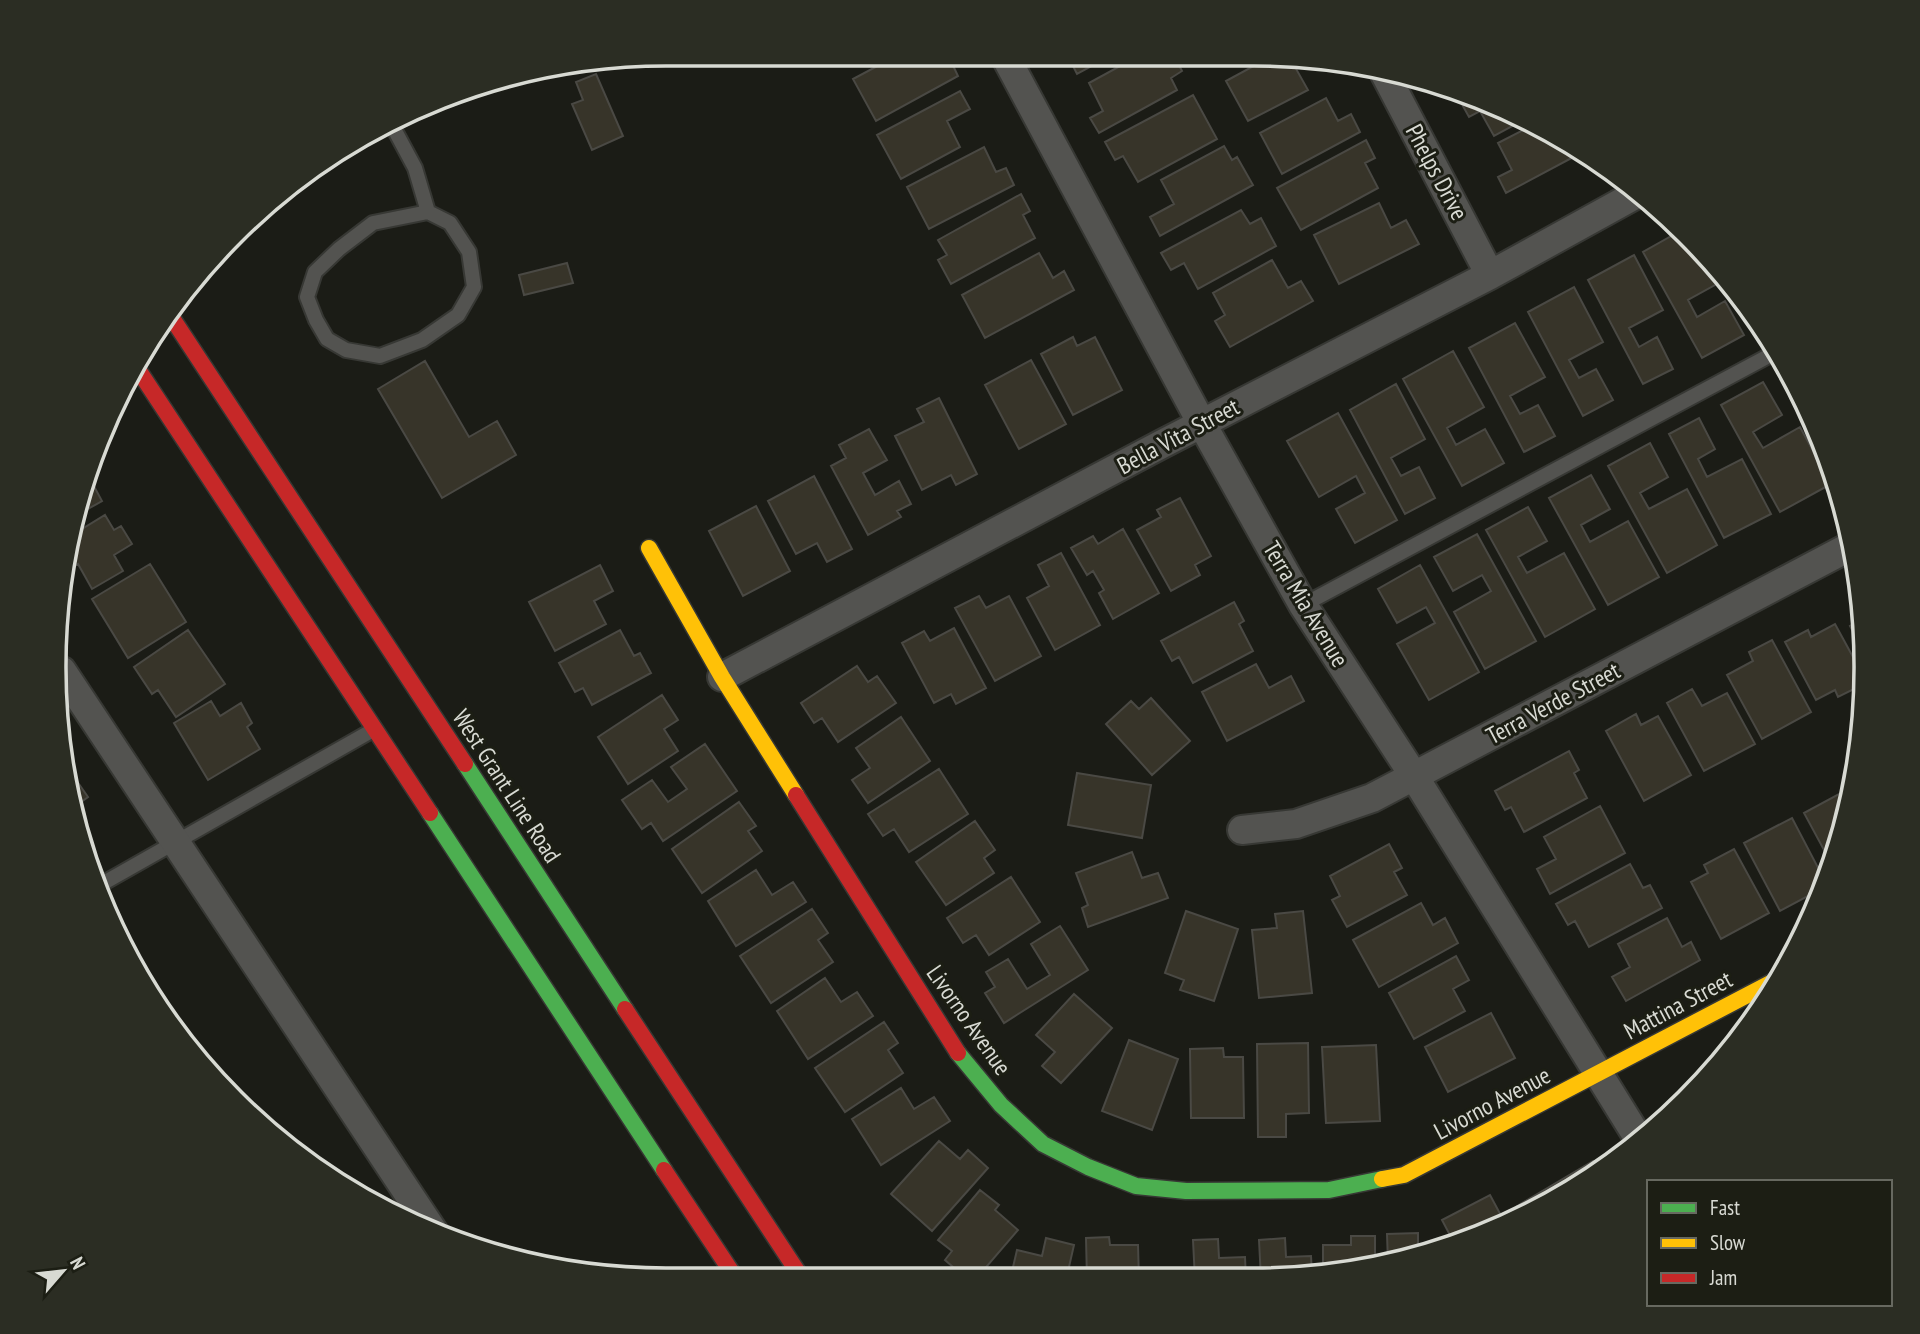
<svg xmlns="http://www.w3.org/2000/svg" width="1920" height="1334" font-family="'PT Sans Narrow',sans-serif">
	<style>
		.building { fill: #373429; stroke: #4a4944; stroke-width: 2 }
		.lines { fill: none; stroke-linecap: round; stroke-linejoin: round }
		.lane-casing { stroke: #373834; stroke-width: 18 }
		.street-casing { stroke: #373834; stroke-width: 32 }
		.fast-casing { stroke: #373834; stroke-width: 19 }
		.slow-casing { stroke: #373834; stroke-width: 19 }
		.jam-casing { stroke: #373834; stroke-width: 19 }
		.lane { stroke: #535350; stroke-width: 14 }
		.street { stroke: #535350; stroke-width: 28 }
		.fast { stroke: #4caf50; stroke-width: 16 }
		.slow { stroke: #ffc107; stroke-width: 16 }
		.jam { stroke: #c62828; stroke-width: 16 }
		.labels { text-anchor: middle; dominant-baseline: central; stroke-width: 6; stroke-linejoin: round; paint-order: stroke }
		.street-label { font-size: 24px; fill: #d8dad3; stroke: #1c1e14 }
		.rim { fill: none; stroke: #d8dad3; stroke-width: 3.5 }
	</style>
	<rect width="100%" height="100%" fill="#1b1c16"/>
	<path class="building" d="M835,54H863L841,66Z
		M900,54H938L942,61L949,57L958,76L876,121L853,79Z
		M1067,54H1114L1077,74Z
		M1142,54H1173L1182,71L1171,78L1177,90L1099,133L1090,118L1103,111L1089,83Z
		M1272,56L1308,60L1295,67L1308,90L1248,121L1226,81Z
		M596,74L623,136L592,150L572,104L583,100L576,82Z
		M960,91L970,109L947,121L960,147L901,179L877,135Z
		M1193,95L1217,139L1138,182L1123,156L1115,160L1105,142Z
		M1326,98L1338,121L1351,114L1360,132L1282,174L1260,133Z
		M1459,99L1520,122L1494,136L1480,111L1469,117Z
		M1531,126L1559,136L1581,153L1506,193L1498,177L1512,170L1498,143Z
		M1366,140L1375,158L1365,163L1378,188L1301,230L1277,188Z
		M1224,146L1232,160L1237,157L1253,185L1160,236L1150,217L1174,204L1161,180Z
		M984,147L996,172L1006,168L1014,185L929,229L907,187Z
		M1021,194L1030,211L1023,215L1035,238L951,284L938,260L947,255L938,240Z
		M1379,203L1391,228L1406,220L1419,244L1339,284L1314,235Z
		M1241,210L1250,224L1261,218L1276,246L1198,289L1184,263L1171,270L1161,253Z
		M1682,230L1724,280L1688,300L1697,317L1725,301L1744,335L1702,358L1643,252Z
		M1039,253L1053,278L1064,271L1074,290L985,338L962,295Z
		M1634,255L1663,310L1629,328L1639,347L1657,337L1673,369L1643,384L1588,280Z
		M1272,260L1288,288L1301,281L1313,301L1230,347L1215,321L1225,315L1213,293Z
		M567,263L573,283L524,295L519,275Z
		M1574,287L1603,342L1569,360L1579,378L1596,369L1613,400L1583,416L1528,312Z
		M1515,323L1545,377L1510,396L1520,414L1538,405L1555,436L1524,452L1469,348Z
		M1073,337L1077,346L1095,337L1122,390L1073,415L1041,354Z
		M1453,351L1484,407L1447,428L1456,445L1485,429L1504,463L1462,486L1403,379Z
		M1031,360L1066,424L1019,449L985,385Z
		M425,361L469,437L497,421L516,455L442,498L378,389Z
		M1763,382L1782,415L1753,432L1763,448L1800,427L1831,484L1780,512L1721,405Z
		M1396,384L1425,439L1391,458L1401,476L1419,467L1435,498L1405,514L1350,410Z
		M939,398L977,474L956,485L951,475L922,490L895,436L924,422L917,409Z
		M1338,413L1397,520L1355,543L1336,509L1365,493L1356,476L1319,497L1287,441Z
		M1699,418L1715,449L1698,459L1707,477L1742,459L1771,514L1724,538L1669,434Z
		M869,429L887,460L863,473L875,495L899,481L911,504L897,511L901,517L868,535L831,466L846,458L839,445Z
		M1650,443L1668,477L1640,493L1649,509L1687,489L1717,545L1667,573L1608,466Z
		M1591,475L1610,509L1581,525L1590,542L1628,521L1659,577L1608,605L1549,498Z
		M814,476L852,549L827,562L817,543L796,554L768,501Z
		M89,477L102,501L79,514Z
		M1180,498L1211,556L1195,565L1200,575L1171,591L1137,530L1161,517L1157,510Z
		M756,506L790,571L743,596L709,531Z
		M1528,507L1547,541L1518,557L1527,573L1564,553L1595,609L1545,637L1486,530Z
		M105,515L114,530L121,526L132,544L114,555L123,571L92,589L78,564L70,569L66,563L74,534Z
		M1123,529L1159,593L1113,619L1099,593L1104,590L1093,571L1087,575L1071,548L1093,536L1098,544Z
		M1477,534L1536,641L1485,669L1454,612L1491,591L1482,575L1453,591L1434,557Z
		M1061,553L1100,625L1055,650L1027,598L1049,586L1038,565Z
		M150,564L186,622L128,658L92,599Z
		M600,565L613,591L594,601L606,624L555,651L529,602Z
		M1420,565L1479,672L1429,700L1397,644L1435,623L1426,607L1397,623L1378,589Z
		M979,596L986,608L1009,596L1041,656L995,681L955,608Z
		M1234,602L1244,621L1239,624L1253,651L1193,683L1179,657L1172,661L1161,641Z
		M1861,620L1864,653L1850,626Z
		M1835,624L1865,679L1864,684L1838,697L1835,690L1816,700L1785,642L1808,630L1811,637Z
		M954,628L986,688L956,704L951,694L934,703L902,643L924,631L930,641Z
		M188,630L225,684L176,717L158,690L152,694L134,667Z
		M620,630L634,656L640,653L651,673L592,705L583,688L575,692L559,663Z
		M1772,640L1811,712L1762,739L1727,675L1753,661L1749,652Z
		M1256,664L1269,688L1291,676L1304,701L1227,741L1202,692Z
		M857,666L868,682L877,676L896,703L838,742L822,718L814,723L801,703Z
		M1692,689L1702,706L1727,693L1755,744L1704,771L1667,703Z
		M662,695L678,720L664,729L678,751L628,784L598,737Z
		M1151,698L1190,741L1152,775L1106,724L1131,701L1139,709Z
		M211,701L220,716L241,703L252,723L247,727L260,749L208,780L174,723Z
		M1636,714L1641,725L1658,716L1691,775L1644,801L1606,731Z
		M901,717L930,761L868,803L852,780L870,768L856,748Z
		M705,744L737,791L663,841L651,823L642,829L622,800L652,780L668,802L687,789L671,767Z
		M1569,751L1579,770L1574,773L1587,798L1524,832L1511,807L1505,810L1495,791Z
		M65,764L88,797L73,808L66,786Z
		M939,769L968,814L909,852L894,829L883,836L868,814Z
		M1077,773L1151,785L1142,838L1068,825Z
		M1850,788L1852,792L1831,863L1804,813Z
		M739,802L756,826L748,831L762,851L702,893L672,849Z
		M1600,806L1625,853L1550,894L1537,869L1556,859L1544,837Z
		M1792,818L1825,881L1823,888L1780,911L1744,843Z
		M975,821L995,850L984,858L994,873L946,905L916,862Z
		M1389,844L1402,868L1394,872L1407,895L1347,927L1332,900L1340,896L1330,876Z
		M1734,849L1769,913L1721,939L1691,882L1708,873L1704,865Z
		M1132,852L1142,878L1158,873L1168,898L1088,927L1082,908L1088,905L1076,873Z
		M1630,864L1643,888L1650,885L1662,908L1589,947L1575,921L1568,925L1556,904Z
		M756,870L772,895L793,882L806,902L736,946L708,901Z
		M1011,877L1040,922L989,955L976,935L963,943L947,918Z
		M1421,903L1433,925L1445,918L1458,943L1379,987L1353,940Z
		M812,909L828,933L818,940L833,962L771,1003L740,956Z
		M1186,911L1238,929L1214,1001L1180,990L1184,980L1165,973Z
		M1303,911L1312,993L1259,998L1252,930L1277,928L1275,914Z
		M1667,918L1682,947L1691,942L1700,960L1626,1001L1612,977L1630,967L1618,944Z
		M1060,926L1088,970L1004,1023L985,993L995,987L986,972L1008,959L1027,989L1050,975L1031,944Z
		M1456,956L1469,980L1453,989L1465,1011L1414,1039L1389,993Z
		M825,978L841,1002L857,992L873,1016L808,1059L777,1011Z
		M1074,994L1112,1028L1061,1083L1042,1066L1055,1052L1036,1035Z
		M1491,1013L1515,1058L1448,1092L1425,1047Z
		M884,1022L898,1043L888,1050L903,1073L845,1112L815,1068Z
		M1129,1040L1178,1059L1152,1130L1102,1111Z
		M1308,1043L1309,1113L1286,1114V1137H1258L1257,1044Z
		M1376,1045L1380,1121L1326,1123L1322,1047Z
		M1223,1048L1224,1057H1243L1244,1118H1191L1190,1049Z
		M901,1088L914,1109L934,1097L950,1121L881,1165L852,1119Z
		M939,1141L960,1159L968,1150L988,1168L932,1231L891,1194Z
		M1593,1161L1596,1165L1523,1217L1517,1206Z
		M980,1190L999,1205L995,1210L1018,1230L975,1280H968L945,1260L952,1251L938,1240Z
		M1490,1195L1505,1223L1453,1241L1442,1220Z
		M1418,1233V1249H1429L1388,1263L1387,1234Z
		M1351,1236H1375V1267L1323,1273V1245H1351Z
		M1109,1237L1110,1245H1138L1139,1280H1087L1086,1238Z
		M1046,1238L1074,1245L1066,1280H1010L1017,1250L1042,1256Z
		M1285,1238L1286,1257L1311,1256L1312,1274L1261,1279L1259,1240Z
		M1218,1239L1219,1258L1245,1257L1246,1280H1195L1193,1240Z"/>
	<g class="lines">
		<defs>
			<path id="lane" d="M393,127L415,168L428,212L450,223L469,252L474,287L458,315L422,340L380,356L346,350L327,339L316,320L307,297L315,272L339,249L373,223L428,212
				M1303,605L1776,352
				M100,885L373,730"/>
			<path id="street" d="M1004,54L1202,424L1303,605L1414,776L1637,1136
				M1383,70L1490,275
				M62,671L435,1234
				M722,677L1162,444L1490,275L1635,195
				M1242,830L1296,824L1372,798L1853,545"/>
			<path id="fast" d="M465,764L625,1009
				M430,813L664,1170
				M958,1053L1001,1105L1043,1144L1088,1167L1136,1186L1186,1191L1329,1190L1382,1179"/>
			<path id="slow" d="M649,548L722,677L796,795
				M1382,1179L1404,1175L1778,979"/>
			<path id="jam" d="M172,318L465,764
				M139,371L430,813
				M796,795L958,1053
				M625,1009L803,1280
				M664,1170L737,1280"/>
		</defs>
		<use href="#lane" class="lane-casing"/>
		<use href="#street" class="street-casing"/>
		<use href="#fast" class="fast-casing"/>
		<use href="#slow" class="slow-casing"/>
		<use href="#jam" class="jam-casing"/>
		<use href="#lane" class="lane"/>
		<use href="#street" class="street"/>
		<use href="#fast" class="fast"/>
		<use href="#slow" class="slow"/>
		<use href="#jam" class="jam"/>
	</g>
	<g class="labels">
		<g class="street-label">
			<text transform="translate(1437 172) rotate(62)">Phelps Drive</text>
			<text transform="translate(1178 436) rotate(-28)">Bella Vita Street</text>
			<text transform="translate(1306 604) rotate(59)">Terra Mia Avenue</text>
			<text transform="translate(1553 703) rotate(-28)">Terra Verde Street</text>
			<text transform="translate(507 786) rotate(57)">West Grant Line Road</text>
			<text transform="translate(1678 1005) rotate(-28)">Mattina Street</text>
			<text transform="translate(969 1020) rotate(55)">Livorno Avenue</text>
			<text transform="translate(1492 1103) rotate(-28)">Livorno Avenue</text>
		</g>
	</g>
	<path d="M0 0H1920V1334H0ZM666 66H1254A600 600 0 0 1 1854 666V668A600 600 0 0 1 1254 1268H666A600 600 0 0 1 66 668V666A600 600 0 0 1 666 66Z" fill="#2b2d23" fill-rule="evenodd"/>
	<path class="rim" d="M666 66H1254A600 600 0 0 1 1854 666V668A600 600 0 0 1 1254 1268H666A600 600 0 0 1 66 668V666A600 600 0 0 1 666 66Z"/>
	<rect x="1647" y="1180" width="245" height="126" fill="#1c1e14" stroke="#676960" stroke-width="2"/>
	<rect x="1661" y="1203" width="35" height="10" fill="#4caf50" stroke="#676960" stroke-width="2"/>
	<text x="1710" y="1215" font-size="21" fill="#d8dad3">Fast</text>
	<rect x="1661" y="1238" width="35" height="10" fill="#ffc107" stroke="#676960" stroke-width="2"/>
	<text x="1710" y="1250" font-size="21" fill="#d8dad3">Slow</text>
	<rect x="1661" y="1273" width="35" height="10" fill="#c62828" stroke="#676960" stroke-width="2"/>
	<text x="1710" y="1285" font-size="21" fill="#d8dad3">Jam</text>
	<g transform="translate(63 1271) rotate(62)" stroke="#1c1e14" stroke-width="5" paint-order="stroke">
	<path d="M0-5L12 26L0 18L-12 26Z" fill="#d8dad3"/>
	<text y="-10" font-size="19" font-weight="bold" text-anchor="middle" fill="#d8dad3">N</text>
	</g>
</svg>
